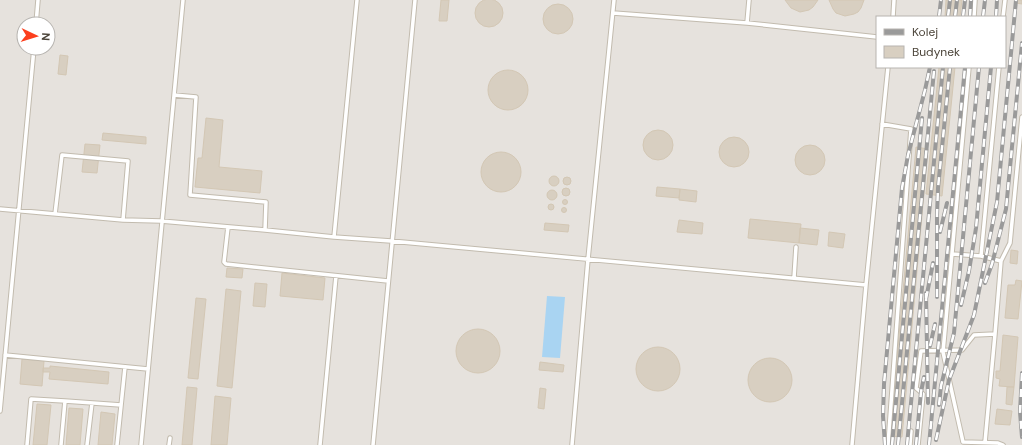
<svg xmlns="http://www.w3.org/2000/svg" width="1022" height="445" font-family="'DM Sans',sans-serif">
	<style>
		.industrial { fill: #e6e2dd; fill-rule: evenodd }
		.water { fill: #a9d4f2 }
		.building { fill: #d8cfc1; stroke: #d3c7b4 }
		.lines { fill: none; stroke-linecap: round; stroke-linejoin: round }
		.lane-casing { stroke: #c2bbae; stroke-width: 5.5 }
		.lane { stroke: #fff; stroke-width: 3.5 }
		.rail-casing { stroke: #9a9a9a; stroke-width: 4 }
		.rail { stroke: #fff; stroke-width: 2.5; stroke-dasharray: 8; stroke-linecap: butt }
	</style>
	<rect width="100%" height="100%" fill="#f6f3ec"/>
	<path class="industrial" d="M0,0H1022V445H0ZM877,17H1005V67H877ZM24,24H48V48H24Z"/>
	<path class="water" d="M547,296L565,297L560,358L542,357Z"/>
	<path class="building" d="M475 13a14 14 0 1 1 28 0a14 14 0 1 1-28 0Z
		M441,0H449L447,21H439Z
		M785,0H818L813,7L809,10L800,12L791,8Z
		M829,0H864L861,8L858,12L854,14L845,16L836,13L833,9Z
		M946,0H962L960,17H945Z
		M1017,0H1022V4L1016,3Z
		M543 19a15 15 0 1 1 30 0a15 15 0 1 1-30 0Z
		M60,55L68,56L66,75L58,74Z
		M939,67H955L942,196L926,194Z
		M488 90a20 20 0 1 1 40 0a20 20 0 1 1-40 0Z
		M206,118L223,120L219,167L262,171L260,193L195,187L198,158H202Z
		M643 145a15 15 0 1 1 30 0a15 15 0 1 1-30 0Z
		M103,133L146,137V144L102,140Z
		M719 152a15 15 0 1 1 30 0a15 15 0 1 1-30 0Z
		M85,144L100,145L97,173L82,172Z
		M795 160a15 15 0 1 1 30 0a15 15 0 1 1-30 0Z
		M916,147L928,149L902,437L890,436Z
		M481 172a20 20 0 1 1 40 0a20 20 0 1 1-40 0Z
		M549 181a5 5 0 1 1 10 0a5 5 0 1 1-10 0Z
		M563 181a4 4 0 1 1 8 0a4 4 0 1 1-8 0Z
		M657,187L680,189L679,198L656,196Z
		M562 192a4 4 0 1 1 8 0a4 4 0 1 1-8 0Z
		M680,189L697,191L696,202L679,200Z
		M547 195a5 5 0 1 1 10 0a5 5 0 1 1-10 0Z
		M562.5 202a2.5 2.5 0 1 1 5 0a2.5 2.5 0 1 1-5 0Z
		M548 207a3 3 0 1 1 6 0a3 3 0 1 1-6 0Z
		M561.5 210a2.5 2.5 0 1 1 5 0a2.5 2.5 0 1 1-5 0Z
		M750,219L801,224L799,243L748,238Z
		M679,220L703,223L702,234L677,232Z
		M545,223L569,225L568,232L544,230Z
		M800,228L819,230L817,245L799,243Z
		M829,232L845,234L843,248L828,246Z
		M1011,250L1018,251L1017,264L1010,263Z
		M227,268L243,269L242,278L226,277Z
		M282,273L325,278L323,300L280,296Z
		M1016,280L1022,281L1018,319L1005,318L1008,285H1015Z
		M255,283L267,284L265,307L253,306Z
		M226,289L241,291L232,388L217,386Z
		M196,298L206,299L198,379L188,378Z
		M456 351a22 22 0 1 1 44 0a22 22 0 1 1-44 0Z
		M1003,335L1018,337L1014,387L999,386L1000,379L996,378V371H1000Z
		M636 369a22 22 0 1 1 44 0a22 22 0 1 1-44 0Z
		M748 380a22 22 0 1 1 44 0a22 22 0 1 1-44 0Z
		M22,359L44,361L42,386L20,384Z
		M540,362L564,365L563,372L539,370Z
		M50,366L109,372L108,384L49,379L50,372H43V368H50Z
		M187,387L197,388L192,445H182Z
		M1007,387H1014L1012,405L1006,404Z
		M540,388L546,389L544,409L538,408Z
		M215,396L231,398L227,445H211Z
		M37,404L51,405L47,445H33Z
		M69,408L83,409L80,445H66Z
		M997,409L1012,411L1010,425L995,424Z
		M101,412L115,414L112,445H98Z"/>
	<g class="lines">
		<defs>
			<path id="lane" d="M613,13L747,23L877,37
				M893,17L894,0
				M974,17L975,0
				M1003,17L1005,0
				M747,23L749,0
				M36,24L38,0
				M969,67L943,352L963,442L998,443L1003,445
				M174,95L196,97L190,195L266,202L265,230
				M882,124L911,129L888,445
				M0,209L123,220L161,221L265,230L334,237L391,241L866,285
				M55,214L62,155L128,161L123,220
				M228,227L224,262L226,264L388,281
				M334,237L357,0
				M952,254L981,256L999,67
				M981,256L1001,261L1010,243L1022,117
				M794,278L796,247
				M995,334L1001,261
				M5,355L148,369
				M65,401L121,405
				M0,411L34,48
				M27,445L31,399L65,401L61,445
				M87,445L92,403
				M117,445L125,367
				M141,445L183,0
				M169,445L170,438
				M320,445L336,276
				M373,445L415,0
				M572,445L588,259L614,0
				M852,445L866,285L888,67
				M910,445L911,431
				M918,445L923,394L916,388L921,351L962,350L974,335L995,334L985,442"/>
		</defs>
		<use href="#lane" class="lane-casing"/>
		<use href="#lane" class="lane"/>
		<defs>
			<path id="rail" d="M939,17L941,0
				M948,17L950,0
				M955,17L957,0
				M963,17L965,0
				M970,17L971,0
				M983,17L985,0
				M996,17L997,0
				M940,232L947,203
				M985,283L992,264L1006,209L1022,43
				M926,293L928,403
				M937,297V215L938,188L950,67
				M926,299L933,263
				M961,305L969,271L976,228L991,67
				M930,346L935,324
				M1022,373L1020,412L1022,437
				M939,405L941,386L954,333L979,67
				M936,440L949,380L974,315L997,202L1016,0
				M885,445L883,416L884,384L902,188L908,155L925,90L930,67
				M892,445L922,118
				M898,445L934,71
				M907,445L943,67
				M916,445L921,392L924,377
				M929,445L965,67"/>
		</defs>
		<use href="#rail" class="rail-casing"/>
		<use href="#rail" class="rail"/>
	</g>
	<rect x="876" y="16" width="130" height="52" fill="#ffffff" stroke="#b7b4b0"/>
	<rect x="884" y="29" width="20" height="6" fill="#9a9a9a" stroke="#b7b4b0"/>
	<text x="912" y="36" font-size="12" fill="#4b4439">Kolej</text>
	<rect x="884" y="46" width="20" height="12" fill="#d8cfc1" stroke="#b7b4b0"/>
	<text x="912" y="56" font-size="12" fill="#4b4439">Budynek</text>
	<g transform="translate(36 36) rotate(94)"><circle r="19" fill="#ffffff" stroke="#b7b4b0"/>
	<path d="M0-3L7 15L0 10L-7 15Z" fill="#fc3f1d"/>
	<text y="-6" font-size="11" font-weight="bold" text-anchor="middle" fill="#4b4439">N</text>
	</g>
</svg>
